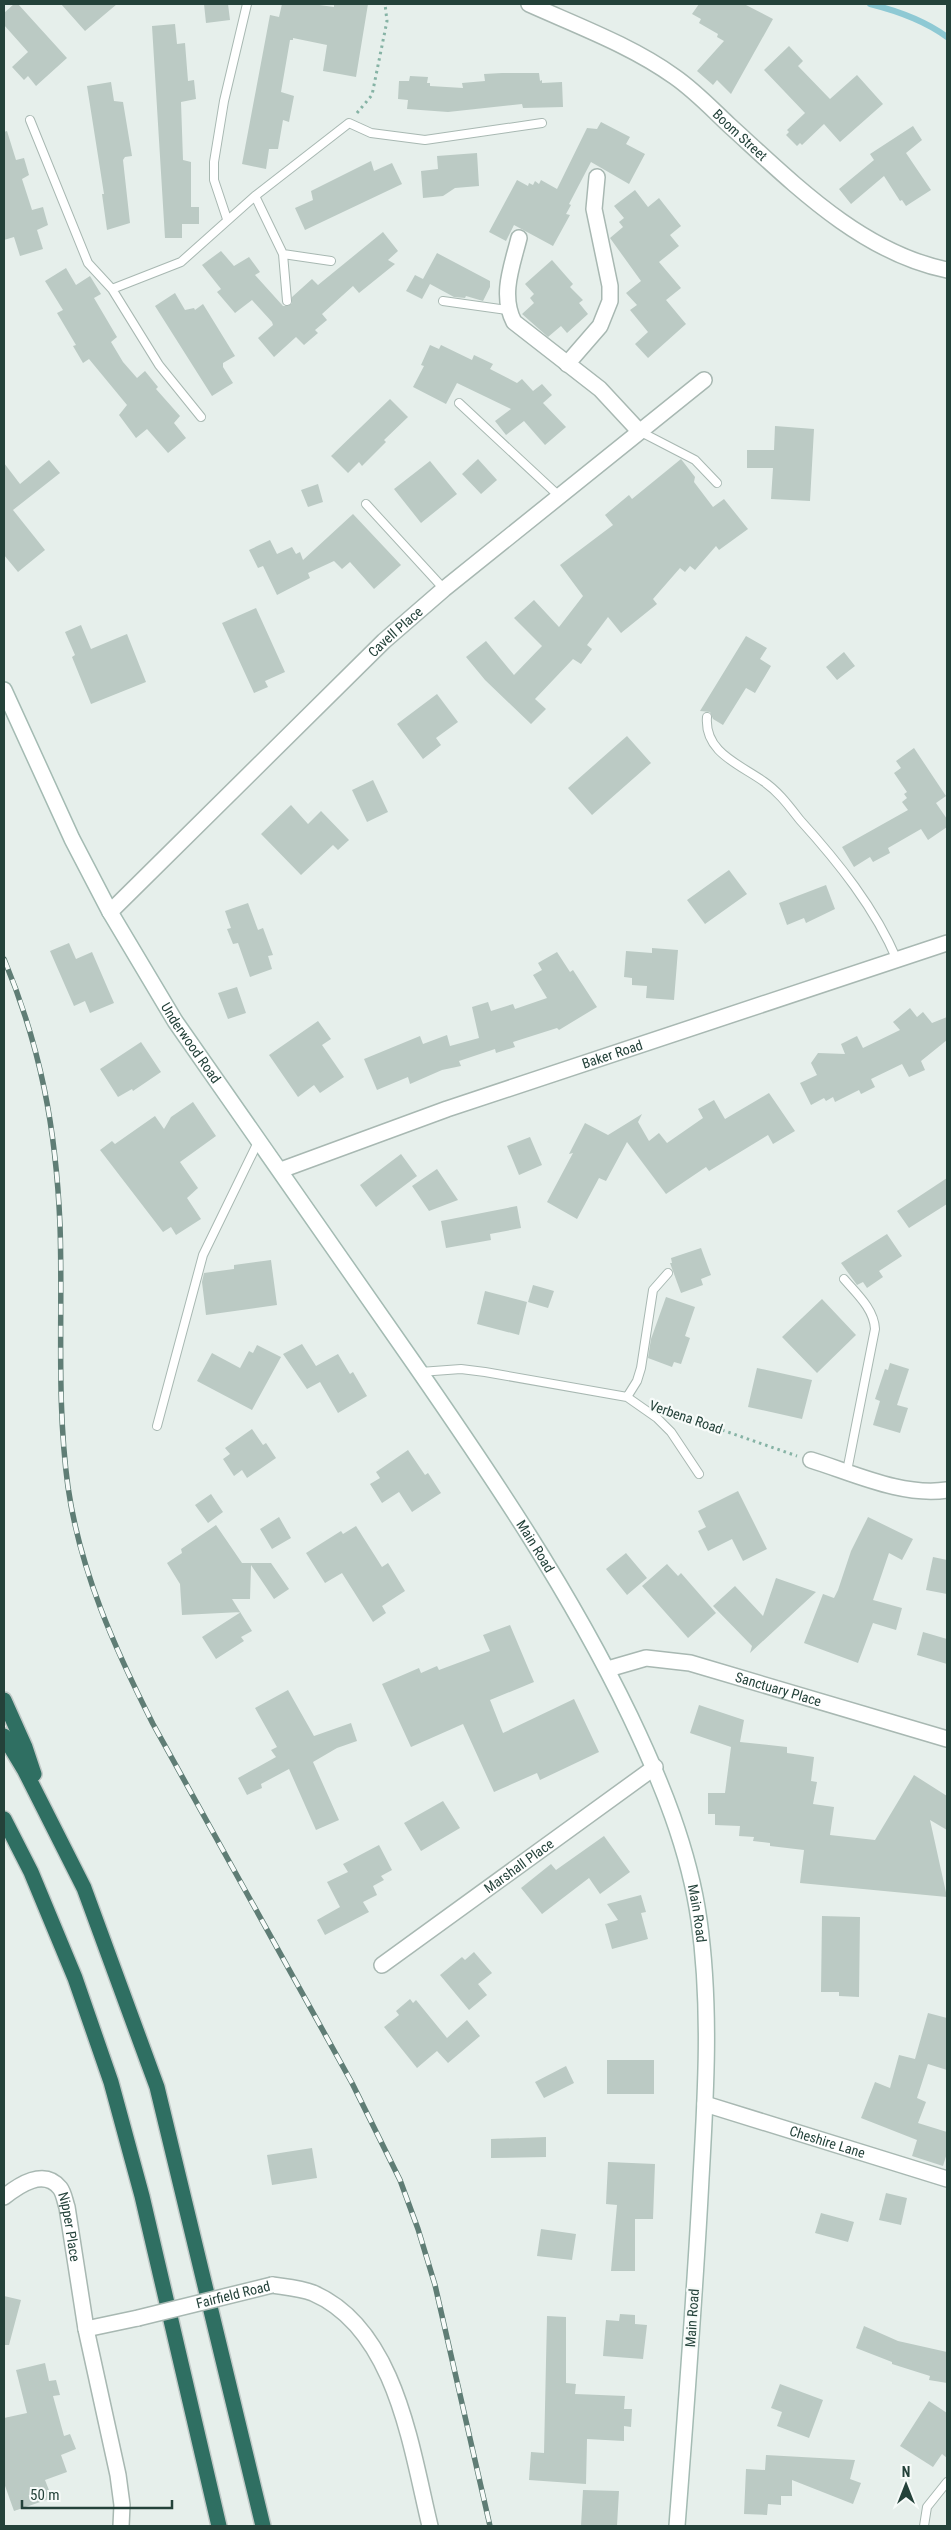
<svg xmlns="http://www.w3.org/2000/svg" width="951" height="2530" font-family="'Roboto Condensed',sans-serif">
	<style>
		.lines { fill: none; stroke-linecap: round; stroke-linejoin: round }
		.stream { stroke: #8ec9d4; stroke-width: 6 }
		.building { fill: #bbcac4 }
		.lane-casing { stroke: #a8b8b2; stroke-width: 10 }
		.street-casing { stroke: #a8b8b2; stroke-width: 18 }
		.secondary-casing { stroke: #a4bbb3; stroke-width: 18 }
		.highway-casing { stroke: #c2cac8; stroke-width: 18 }
		.path { stroke: #86b3a5; stroke-width: 3; stroke-dasharray: 2.5 4; stroke-linecap: butt }
		.lane { stroke: #fff; stroke-width: 8 }
		.street { stroke: #fff; stroke-width: 15 }
		.secondary { stroke: #fff; stroke-width: 15 }
		.highway { stroke: #2f6f62; stroke-width: 15 }
		.rail-casing { stroke: #5f7d75; stroke-width: 5.5 }
		.rail { stroke: #f7fbf9; stroke-width: 4; stroke-dasharray: 11; stroke-linecap: butt }
		.street-bridge-casing { stroke: #a8b8b2; stroke-width: 18; stroke-linecap: butt }
		.street-bridge { stroke: #fff; stroke-width: 15 }
		.labels { text-anchor: middle; dominant-baseline: central; stroke-width: 4.5; stroke-linejoin: round; paint-order: stroke }
		.street-label { font-size: 14px; fill: #24423a; stroke: #f7fbf9 }
	</style>
	<rect width="100%" height="100%" fill="#e6efeb"/>
	<g class="lines">
		<path class="stream" d="M870,4C898,11 924,20 947,37"/>
	</g>
	<path class="building" d="M14,4H18L67,58L36,86L28,76L24,80L12,67L28,52L4,25V13Z
		M61,4H117L85,31Z
		M204,4H228L230,20L206,23Z
		M282,4H312L334,7V4H368L356,77L323,71L327,45L293,38V40H290L281,92L294,96L289,122L283,120L278,149H269L266,169L242,164L270,15L279,17Z
		M699,4H744L773,19L731,94L717,80L713,85L697,71L724,41L717,37L718,34L699,23L701,19L692,14Z
		M175,24L177,44L185,43L188,81L194,80L196,99L181,102L183,160L191,162V207H199V224H182V238H165L152,26Z
		M789,46L803,61L798,66L830,99L857,75L883,104L840,142L824,124L802,145L800,143L797,146L786,135L789,132L787,130L805,113L764,70Z
		M502,73H539L540,81L542,80V83L562,82L563,107L523,108L522,104L448,112L407,109L408,100L398,99L399,81H409L410,76L428,77L427,83H430V86L463,88L462,83L485,81L484,74Z
		M111,82L114,101L123,102L132,156L125,157L123,160L130,223L107,230L102,194H104L87,86Z
		M601,122L630,137L626,144L645,154L629,184L591,162L569,204L571,205L566,214L570,215L553,246L514,225L506,241L489,232L517,180L528,186L529,183L533,185L535,181L539,184L541,180L557,189L587,128L597,129Z
		M913,126L922,140L906,153L931,190L906,206L902,200L900,201L884,176L851,204L839,189L874,160L870,154Z
		M7,131L16,160L24,158L29,175L22,179L32,210L43,207L48,225L37,230L43,249L20,256L14,237L4,240V132Z
		M477,153L479,186L455,188L443,196L423,198L421,171L438,169L437,156Z
		M371,161L374,171L392,163L402,184L305,230L295,208L313,200L311,191Z
		M635,190L648,207L659,198L681,226L670,235L679,246L659,262L681,288L666,300L686,324L648,358L635,344L648,332L630,310L637,305L626,293L641,281L610,238L623,227L619,222L624,218L614,206Z
		M383,232L398,251L388,260L395,264L359,293L353,286L322,314L327,320L315,330L318,333L304,345L296,337L274,357L258,338L273,325L272,322L252,300L235,313L217,292L221,289L202,265L221,251L234,266L249,257L260,272L255,275L283,306H288L292,303V297L312,279L318,285Z
		M437,253L490,281V287L483,301L466,296L465,298L454,297L430,284L422,299L406,291L415,275L423,279Z
		M552,260L573,284L570,287L583,300L579,303L588,314L567,333L561,326L548,337L522,314L534,303L530,298L534,294L525,284Z
		M66,268L76,285L90,276L101,294L94,298L117,337L111,342L123,362L137,378L145,371L158,387L156,389L180,416L174,423L186,438L168,453L147,429L136,438L119,415L127,405L89,359L83,363L73,346L76,345L57,313L63,310L45,281Z
		M175,293L185,310L194,308L195,310L203,304L235,356L223,363V367L233,383L212,396L155,306Z
		M430,345L439,349L441,345L472,360L474,355L493,364L490,369L517,383L522,379L533,391L542,384L552,395L543,403L566,427L545,445L524,421L506,435L495,421L511,409L457,383L446,404L413,387L424,366L421,365Z
		M390,399L408,417L384,440L386,442L362,466L359,462L348,473L331,456Z
		M775,426L814,429L810,501L771,499L773,468H747V450H774Z
		M478,459L497,480L481,494L462,474Z
		M681,459L695,477L694,482L713,507L724,499L748,529L719,550L716,546L695,570L690,566L685,572L680,568L653,599L657,604L621,633L608,617L587,645L592,649L581,664L573,659L535,699L546,709L531,724L485,680L466,657L486,641L514,675L542,646L514,618L534,600L559,627L583,596L560,565L613,525L605,515L629,495L632,499Z
		M49,460L60,473L13,510L45,550L18,572L4,555V463L20,484Z
		M430,461L457,494L421,523L394,489Z
		M318,484L323,502L308,507L301,490Z
		M353,514L401,565L374,589L350,562L342,569L334,561L308,573L310,578L277,595L263,566L258,568L249,550L270,540L277,554L292,547L296,554L300,552L303,560Z
		M256,608L285,672L265,681L268,687L254,693L222,623Z
		M81,625L91,649L127,634L146,682L91,704L72,657L75,655L65,632Z
		M746,636L767,648L760,659L771,666L755,693L746,688L723,725L713,719L710,712L700,711Z
		M844,652L855,666L837,680L826,667Z
		M437,694L458,722L436,738L441,745L423,759L397,724Z
		M627,736L651,763L592,815L568,788Z
		M914,748L946,796L936,803L947,819V827L928,840L921,829L888,848L890,853L873,862L870,857L854,867L842,847L908,810L902,802L907,798L904,794L907,792L894,773L901,768L896,761Z
		M373,780L388,812L367,822L352,790Z
		M291,805L308,824L321,811L349,840L338,850L333,845L301,875L261,834Z
		M729,870L747,894L705,924L687,900Z
		M826,885L835,909L806,923L804,918L787,925L779,903Z
		M248,903L258,930L263,928L273,955L268,956L272,969L250,977L238,943L233,944L227,929L231,928L225,911Z
		M69,943L76,959L92,952L114,1003L90,1013L85,1001L74,1006L50,951Z
		M652,948L678,950L674,1000L646,998L647,986L632,985V978L624,977L626,951L652,953Z
		M557,952L570,972L573,970L597,1007L559,1030L557,1028L513,1042L515,1047L496,1053L495,1049L459,1061L461,1066L442,1070L410,1084L408,1077L377,1090L364,1059L420,1036L423,1044L447,1035L450,1046L479,1038L472,1007L488,1002L491,1011L513,1004L515,1009L547,998L533,975L542,970L538,963Z
		M237,987L246,1013L228,1019L218,993Z
		M910,1008L917,1017L923,1012L932,1023L947,1017V1040L921,1061L925,1070L909,1077L902,1064L871,1079L875,1087L861,1094L859,1090L835,1102L833,1097L826,1101L824,1098L811,1105L800,1083L817,1075L811,1063L818,1053L845,1054L841,1044L857,1036L863,1048L900,1030L893,1022Z
		M318,1021L331,1039L322,1045L344,1077L320,1093L314,1085L298,1097L269,1055Z
		M141,1042L161,1072L133,1091L132,1089L118,1097L100,1069Z
		M769,1093L795,1131L773,1144L768,1135L709,1171L706,1167L666,1194L627,1142L606,1181L599,1178L577,1219L547,1202L573,1153L569,1154L585,1123L608,1135L642,1114L638,1122L649,1141L659,1133L667,1143L703,1118L698,1109L714,1100L725,1119Z
		M193,1102L216,1136L180,1162L198,1188L187,1198L201,1219L176,1235L171,1227L163,1232L100,1150L112,1141L115,1144L155,1116L164,1129L171,1117Z
		M530,1137L542,1165L519,1175L507,1146Z
		M401,1154L417,1176L376,1207L360,1185Z
		M437,1169L458,1200L429,1211L412,1186Z
		M947,1178V1204L909,1228L897,1211Z
		M517,1206L521,1228L490,1234L491,1240L446,1248L441,1221Z
		M887,1234L902,1256L879,1271L883,1277L867,1288L863,1282L857,1285L841,1263Z
		M701,1248L711,1275L701,1279L703,1285L681,1293L670,1263H672L671,1258Z
		M271,1260L277,1305L206,1315L202,1282L204,1273L234,1269V1265Z
		M533,1285L554,1291L548,1308L528,1302Z
		M485,1291L527,1302L519,1335L477,1324Z
		M666,1297L695,1307L685,1336L690,1338L681,1364L674,1362L672,1367L648,1358L651,1339Z
		M822,1299L856,1335L817,1373L782,1337Z
		M302,1344L316,1366L338,1354L350,1374L353,1372L367,1396L338,1413L320,1382L307,1389L283,1354Z
		M257,1345L281,1357L252,1410L197,1381L212,1353L240,1368L249,1351L253,1353Z
		M890,1363L909,1369L897,1405L908,1408L900,1433L873,1425L880,1401L875,1399L885,1369L888,1370Z
		M757,1368L812,1380L802,1419L748,1407Z
		M252,1429L263,1445L266,1443L276,1458L247,1478L242,1470L234,1476L223,1459L230,1454L225,1448Z
		M408,1450L425,1475L428,1473L441,1493L412,1512L399,1492L382,1503L370,1484L380,1478L376,1472Z
		M738,1491L767,1549L743,1561L732,1539L708,1551L698,1531L706,1527L698,1511Z
		M211,1494L223,1512L208,1523L195,1505Z
		M279,1517L291,1538L272,1549L260,1529Z
		M868,1517L913,1539L902,1560L889,1553L873,1600L902,1608L896,1630L873,1623L858,1663L804,1643L823,1594L834,1598L838,1590L851,1551Z
		M216,1525L242,1563H271L289,1589L274,1599L251,1565L250,1599H232L252,1631L241,1637L244,1641L216,1659L202,1637L241,1612L182,1615L180,1584L167,1563L182,1553L181,1549Z
		M356,1526L382,1567L388,1563L405,1591L382,1606L386,1613L373,1622L342,1573L325,1583L306,1553L341,1531L343,1534Z
		M626,1553L647,1578L627,1595L606,1569Z
		M933,1557L947,1560V1594L926,1590Z
		M667,1564L678,1576L681,1573L716,1613L688,1638L642,1586Z
		M776,1578L816,1592L750,1653L752,1646L713,1606L735,1586L763,1616Z
		M510,1625L534,1682L490,1700L503,1733L574,1699L599,1752L540,1780L537,1773L494,1792L463,1724L411,1747L382,1684L419,1668L421,1673L437,1666L439,1670L490,1651L483,1635Z
		M923,1632L947,1639V1664L917,1655Z
		M288,1690L314,1736L351,1723L357,1741L337,1748L313,1762L339,1820L316,1830L289,1769L261,1784L262,1788L247,1795L238,1778L276,1757L271,1750L277,1747L255,1708Z
		M699,1705L744,1720L740,1742L787,1747V1753L814,1757L811,1781L817,1782L813,1804L834,1807L830,1835L875,1840L914,1775L947,1796V1830L930,1820L947,1897L800,1883L804,1850L770,1846V1843L753,1841L754,1837L739,1836L740,1826L715,1825V1814H708V1793H725L731,1747L690,1733Z
		M443,1801L460,1828L421,1851L404,1823Z
		M604,1836L630,1872L600,1894L589,1878L542,1914L521,1888L551,1864L556,1870Z
		M379,1845L392,1870L381,1876L384,1880L373,1886L377,1895L363,1902L369,1912L325,1935L317,1920L340,1907L327,1882L348,1872L343,1864Z
		M641,1895L646,1912L641,1913L648,1939L612,1949L605,1924L618,1920L607,1904Z
		M822,1916L860,1917L859,1997L839,1996V1992H821Z
		M474,1952L492,1973L478,1984L487,1995L469,2010L440,1975L462,1957L465,1960Z
		M410,1999L413,2003L416,2000L447,2038L467,2020L480,2036L448,2063L437,2051L417,2068L384,2027L399,2015L396,2011Z
		M928,2013L947,2018V2070L928,2064L917,2098L926,2102L918,2123L947,2132V2153L943,2166L912,2156L917,2140L861,2118L875,2082L890,2088L899,2055L915,2059Z
		M607,2060H654V2094H607Z
		M566,2066L574,2083L544,2098L535,2082Z
		M546,2137V2157L491,2158V2139Z
		M312,2148L317,2178L272,2185L267,2155Z
		M608,2162L655,2164L653,2219H635V2271H611L617,2205L606,2204Z
		M886,2193L907,2198L901,2225L879,2220Z
		M821,2213L854,2222L848,2242L815,2233Z
		M541,2229L576,2234L572,2260L537,2256Z
		M4,2296L21,2300L9,2345H4Z
		M620,2314L635,2315V2324L647,2325L643,2359L603,2356L606,2320L619,2321Z
		M547,2316L566,2317V2383L576,2384L575,2394L625,2396L624,2409H632L631,2427L624,2426V2441L587,2439L586,2484L529,2480L531,2452L544,2453Z
		M864,2326L898,2341L947,2352V2383L929,2380L930,2376L892,2364V2362L856,2348Z
		M45,2363L49,2381L56,2380L60,2395L53,2396L64,2436L70,2434L76,2449L61,2455L67,2472L45,2480L52,2498L14,2511L4,2483V2418L27,2413L16,2370Z
		M780,2384L823,2400L809,2438L777,2426L782,2412L771,2408Z
		M929,2401L947,2413V2458L942,2454L933,2467L900,2446Z
		M766,2455L855,2460L850,2479L861,2483L853,2504L792,2480V2496H781V2505L768,2504L767,2515L744,2514L746,2469L765,2470Z
		M583,2490L619,2491L617,2526H581Z"/>
	<g class="lines">
		<defs>
			<path id="lane" d="M30,120L88,263L112,289L181,262L255,196L349,123L371,133L425,140L542,123
				M255,196L283,254L331,261
				M227,219L214,180V162L224,101L247,4
				M283,254L287,301
				M112,289L159,365L201,417
				M443,301L507,310
				M459,403L559,496
				M639,431L695,460L717,483
				M366,504L444,589
				M707,717C704,752 739,764 763,781C778,791 789,806 800,820C838,862 875,908 897,960
				M844,1279C857,1294 874,1309 875,1329L847,1471
				M420,1372L461,1369L485,1372L627,1397L657,1418L671,1432L699,1474
				M627,1397L637,1381L641,1368L653,1290L668,1273
				M157,1426L203,1255L259,1140
				M924,2526L927,2507L947,2482"/>
			<g id="street">
				<path id="s1" d="M529,4C578,26 632,46 675,77C695,91 711,108 729,125C793,183 860,252 947,270"/>
				<path d="M519,238C512,266 500,295 514,322L600,389L639,431"/>
				<path d="M567,364L600,326L610,301V286L594,209L597,177"/>
				<path id="s2" d="M110,912L384,641L444,589L704,380"/>
				<path id="s3" d="M281,1170L447,1109L947,943"/>
				<path d="M811,1460C853,1473 903,1497 947,1490"/>
				<path id="s4" d="M608,1669L646,1658L690,1663L947,1739"/>
				<path id="s5" d="M382,1965L655,1767"/>
				<path id="s6" d="M705,2104L947,2179"/>
				<path id="s7" d="M4,2197C19,2185 44,2168 60,2188C64,2193 65,2202 67,2207L86,2329L118,2475L122,2505L121,2526"/>
				<path d="M272,2285C285,2287 300,2288 313,2293C396,2329 411,2448 430,2526"/>
				<path d="M86,2329L138,2318"/>
			</g>
			<g id="secondary">
				<path id="s8" d="M4,690L72,839L110,912L175,1021C255,1134 334,1248 413,1362C492,1476 570,1591 630,1716C661,1781 689,1849 699,1920C711,2005 706,2092 701,2178C695,2294 686,2410 677,2526"/>
			</g>
			<path id="highway" d="M4,1700L25,1747L34,1774
				M4,1736L25,1771L84,1888L157,2087L263,2526
				M4,1819L31,1872L75,1978L111,2082L142,2196L219,2526"/>
		</defs>
		<use href="#lane" class="lane-casing"/>
		<use href="#street" class="street-casing"/>
		<use href="#secondary" class="secondary-casing"/>
		<use href="#highway" class="highway-casing"/>
		<path class="path" d="M357,113L372,95L387,21L385,4
			M673,1413L797,1456"/>
		<use href="#lane" class="lane"/>
		<use href="#street" class="street"/>
		<use href="#secondary" class="secondary"/>
		<use href="#highway" class="highway"/>
		<defs>
			<path id="rail" d="M4,959C41,1048 56,1129 60,1225C63,1312 56,1400 68,1487C80,1571 115,1649 153,1724L352,2083L400,2180L418,2229L435,2285L490,2526"/>
		</defs>
		<use href="#rail" class="rail-casing"/>
		<use href="#rail" class="rail"/>
		<defs>
			<g id="street-bridge">
				<path id="s9" d="M138,2318L272,2285"/>
			</g>
		</defs>
		<use href="#street-bridge" class="street-bridge-casing"/>
		<use href="#street-bridge" class="street-bridge"/>
	</g>
	<g class="labels">
		<g class="street-label">
			<text stroke="none"><textPath href="#s1" startOffset="251">Boom Street</textPath></text>
			<text stroke="none"><textPath href="#s2" startOffset="400">Cavell Place</textPath></text>
			<text stroke="none"><textPath href="#s8" startOffset="400">Underwood Road</textPath></text>
			<text stroke="none"><textPath href="#s3" startOffset="351">Baker Road</textPath></text>
			<text transform="translate(686 1417) rotate(19)">Verbena Road</text>
			<text stroke="none"><textPath href="#s8" startOffset="1010">Main Road</textPath></text>
			<text stroke="none"><textPath href="#s4" startOffset="176">Sanctuary Place</textPath></text>
			<text stroke="none"><textPath href="#s5" startOffset="169">Marshall Place</textPath></text>
			<text stroke="none"><textPath href="#s8" startOffset="1414">Main Road</textPath></text>
			<text stroke="none"><textPath href="#s6" startOffset="128">Cheshire Lane</textPath></text>
			<text stroke="none"><textPath href="#s7" startOffset="104">Nipper Place</textPath></text>
			<text stroke="none"><textPath href="#s9" startOffset="98">Fairfield Road</textPath></text>
			<text transform="translate(692 2318) rotate(-86)">Main Road</text>
		</g>
	</g>
	<rect width="951" height="2530" fill="none" stroke="#24423a" stroke-width="10"/>
	<g transform="translate(906 2485)" stroke="#f7fbf9" stroke-width="4" paint-order="stroke">
	<path d="M0-4L9 19L0 12L-9 19Z" fill="#24423a"/>
	<text y="-8" font-size="14" font-weight="bold" text-anchor="middle" fill="#24423a">N</text>
	</g>
	<path d="M22 2500v8h150v-8" fill="none" stroke="#24423a" stroke-width="2.5"/>
	<text x="30" y="2500" font-size="15" fill="#24423a" stroke="#f7fbf9" stroke-width="4" paint-order="stroke">50 m</text>
</svg>
